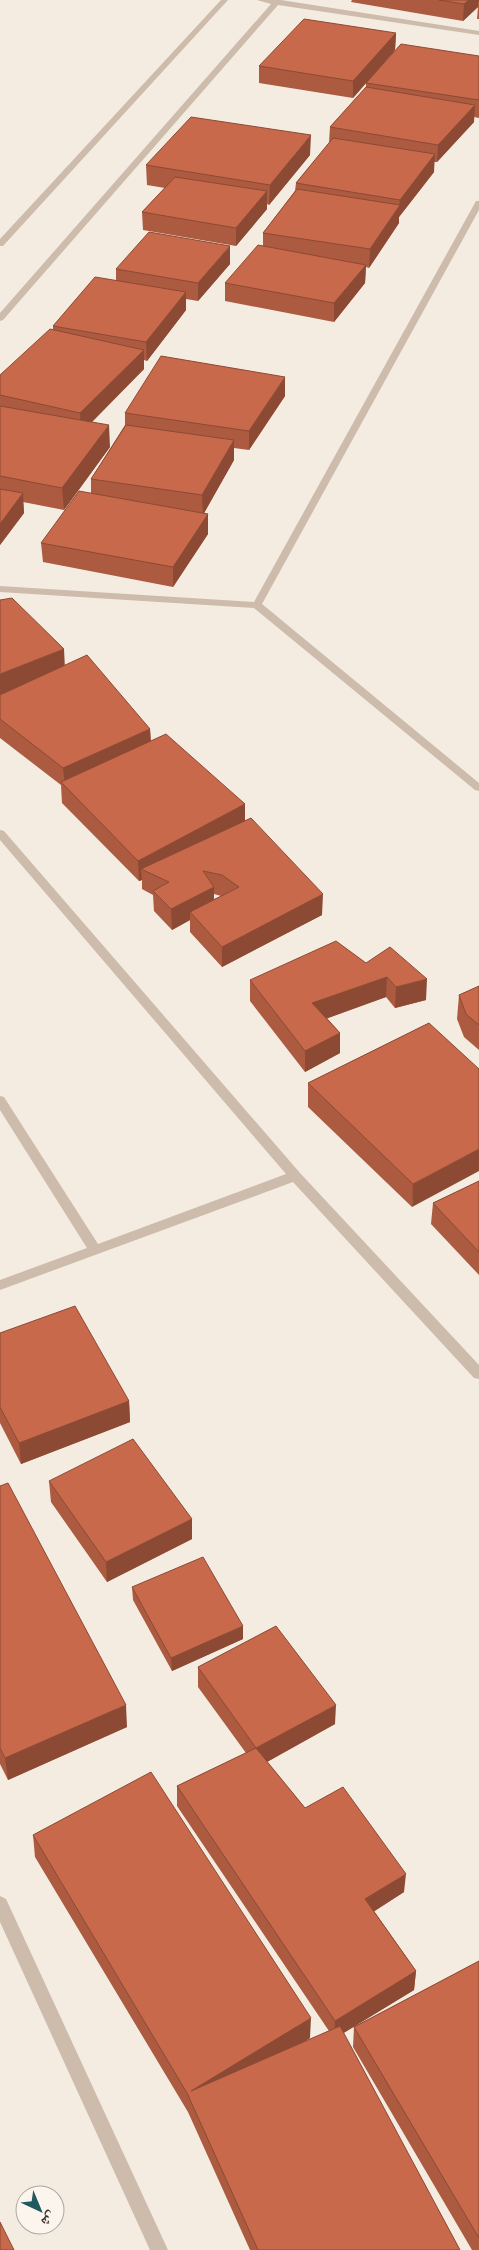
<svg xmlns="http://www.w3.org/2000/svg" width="479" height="2250" font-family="'PT Sans','Noto Naskh Arabic',sans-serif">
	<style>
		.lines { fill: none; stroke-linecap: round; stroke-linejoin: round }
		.minor { fill: #cdbbac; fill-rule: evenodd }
		.wall { fill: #ac5a40; fill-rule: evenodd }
		.shaded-wall { fill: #8c4a34 }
		.building { fill: #c8694b; stroke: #8c4a34 }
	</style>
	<rect width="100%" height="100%" fill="#f4ebe1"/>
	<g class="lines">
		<path class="minor" d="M221,0H228L3,246H0V239Z
			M257,0H281L479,31V35L278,5L3,320L0,321V313L271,4Z
			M476,201H479V210L262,604L479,783V791L475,790L254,608L0,592V586L254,602Z
			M0,830L4,831L300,1173L479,1365V1379L474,1378L293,1182L0,1290V1280L87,1248L0,1110V1096L4,1097L98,1244L286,1174L0,840Z
			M0,1896L6,1899L168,2250H150L0,1922Z"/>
	</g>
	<path class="wall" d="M352,0H479V19H477L478,7L463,21L351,2Z
		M396,33L395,50L378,70L479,56V118L474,117V122L437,162H434V172L399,217V223L369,268L366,267L365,283L334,322L225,301V283L263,246V233L295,191L296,183L329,143L330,127L366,88V83L353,98L259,83V66Z
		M310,155L269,205L267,204V209L236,246L143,230L142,212L165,188L147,185L146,165Z
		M230,264L198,301L186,299V310L147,361L144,360V369L92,422L110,447L64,510L23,502L24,513L0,545V375L53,330V326L116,280V269Z
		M285,396L249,450L234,448V460L204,513L208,514V534L173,587L43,562L41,543L91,493V479L125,425V413Z
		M65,666L150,729L151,741L245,804V820L322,915L222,967L190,932V920L172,930L154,911L153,895L142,889V880L139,881L62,803L61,785L0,738V695ZM214,894L221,896L214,899Z
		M366,963L426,1000L395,1008L386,997L327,1018L340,1033V1053L305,1072L250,1001V980Z
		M479,986V1050L464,1037L457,1019L459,995Z
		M429,1023L412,1207L308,1107V1083Z
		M479,1181V1275L431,1224L433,1203Z
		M0,1333L129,1401L130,1422L21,1464L0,1423Z
		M49,1481L192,1519V1539L107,1582L51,1502Z
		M0,1486L127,1727L8,1780L0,1764Z
		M132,1587L243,1639L172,1671L133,1600Z
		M198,1667L335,1724L267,1762L305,1808L404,1892L374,1911L416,1971L414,1990L343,2033L460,2250H250L188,2112L35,1857L33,1835L310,2038L303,2042L329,2031L177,1806V1786L246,1753L198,1687Z
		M479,1961V2250H472L353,2047L354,2027Z"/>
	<path class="shaded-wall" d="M469,0H479V2H478V7L463,21L464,4Z
		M396,33L395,50L353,98V81Z
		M475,105L474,122L437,162L438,145Z
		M311,135L310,155L269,205L270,185Z
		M435,154L434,172L399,217V223L369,268L370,249L399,206L400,200Z
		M267,191V209L236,246V228Z
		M230,246V264L198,301V283Z
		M366,265L365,283L334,322V303Z
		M186,292V310L147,361L146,342Z
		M144,350V369L81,433L80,413Z
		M285,377V396L249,450V431Z
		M109,425L110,447L64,510L62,488Z
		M234,440V460L203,515L202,495Z
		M23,493L24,513L0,545V524Z
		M208,514V534L173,587V567Z
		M64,649L65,669L0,695V674Z
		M150,729L151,749L65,786L63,768Z
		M245,804V825L141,869L142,880L139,881L138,861Z
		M214,887V908L190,912V920L172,930L171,909Z
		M323,894L322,915L222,967V947Z
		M387,977L386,997L312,1024V1003Z
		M427,979L426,1000L395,1008L396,987Z
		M340,1033V1053L305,1072V1051Z
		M479,1149V1171L412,1207L413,1184Z
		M129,1401L130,1422L21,1464L19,1443Z
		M192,1519V1539L107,1582L106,1562Z
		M243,1626V1639L172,1671L171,1658Z
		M126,1705L127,1727L8,1780L5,1758Z
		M336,1705L335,1724L256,1768V1748Z
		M406,1874L404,1892L364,1918L365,1899Z
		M416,1971L414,1990L334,2039L335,2021Z
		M311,2018L310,2038L194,2109L191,2091Z"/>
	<path class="building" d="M439,0H469L464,4Z
		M304,19L396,33L353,81L259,66Z
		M401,44L479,56V100L366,83Z
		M366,87L475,105L438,145L330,127Z
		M191,117L311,135L270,185L146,165Z
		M333,138L435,154L400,200L296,183Z
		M175,177L267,191L236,228L142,212Z
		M297,189L400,205L370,249L263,233Z
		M149,232L230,246L198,283L116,269Z
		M258,245L366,265L334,303L225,283Z
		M95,277L186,292L146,342L53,326Z
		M50,329L144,350L80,413L0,395V375Z
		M161,356L285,377L249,431L125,413Z
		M0,406L109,425L62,488L0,476Z
		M126,425L234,440L202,495L91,479Z
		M0,489L23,493L0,524Z
		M79,491L208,514L173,567L41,543Z
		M12,598L64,649L0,674V600Z
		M87,655L150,729L63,768L0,719V695Z
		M166,734L245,804L138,861L61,782Z
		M251,818L323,894L222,947L190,912L239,887L222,875L203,871L214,887L171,909L153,891L169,882L141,869Z
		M336,941L366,963L390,947L427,979L396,987L387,977L312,1003L340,1033L305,1051L250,980Z
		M479,986V1025L466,1014L459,995Z
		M429,1023L479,1069V1149L413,1184L308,1083Z
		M479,1181V1252L433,1203Z
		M75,1306L129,1401L19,1443L0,1407V1333Z
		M133,1439L192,1519L106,1562L49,1481Z
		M8,1483L126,1705L5,1758L0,1748V1486Z
		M203,1557L243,1626L171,1658L132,1587Z
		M276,1626L336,1705L256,1748L198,1667Z
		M256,1748L305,1808L343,1787L406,1874L365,1899L416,1971L335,2021L177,1786Z
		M151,1772L311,2018L191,2091L340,2026L460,2250H258L187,2093L33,1835Z
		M479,1961V2238L354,2027Z
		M0,2222L14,2250H0Z"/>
	<g transform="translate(40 2210) rotate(136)"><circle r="24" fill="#fbf5ee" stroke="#aea6a0"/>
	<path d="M0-4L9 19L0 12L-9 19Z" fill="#1f5a5e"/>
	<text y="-8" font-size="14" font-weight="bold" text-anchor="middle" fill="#3b302b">ش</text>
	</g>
</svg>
